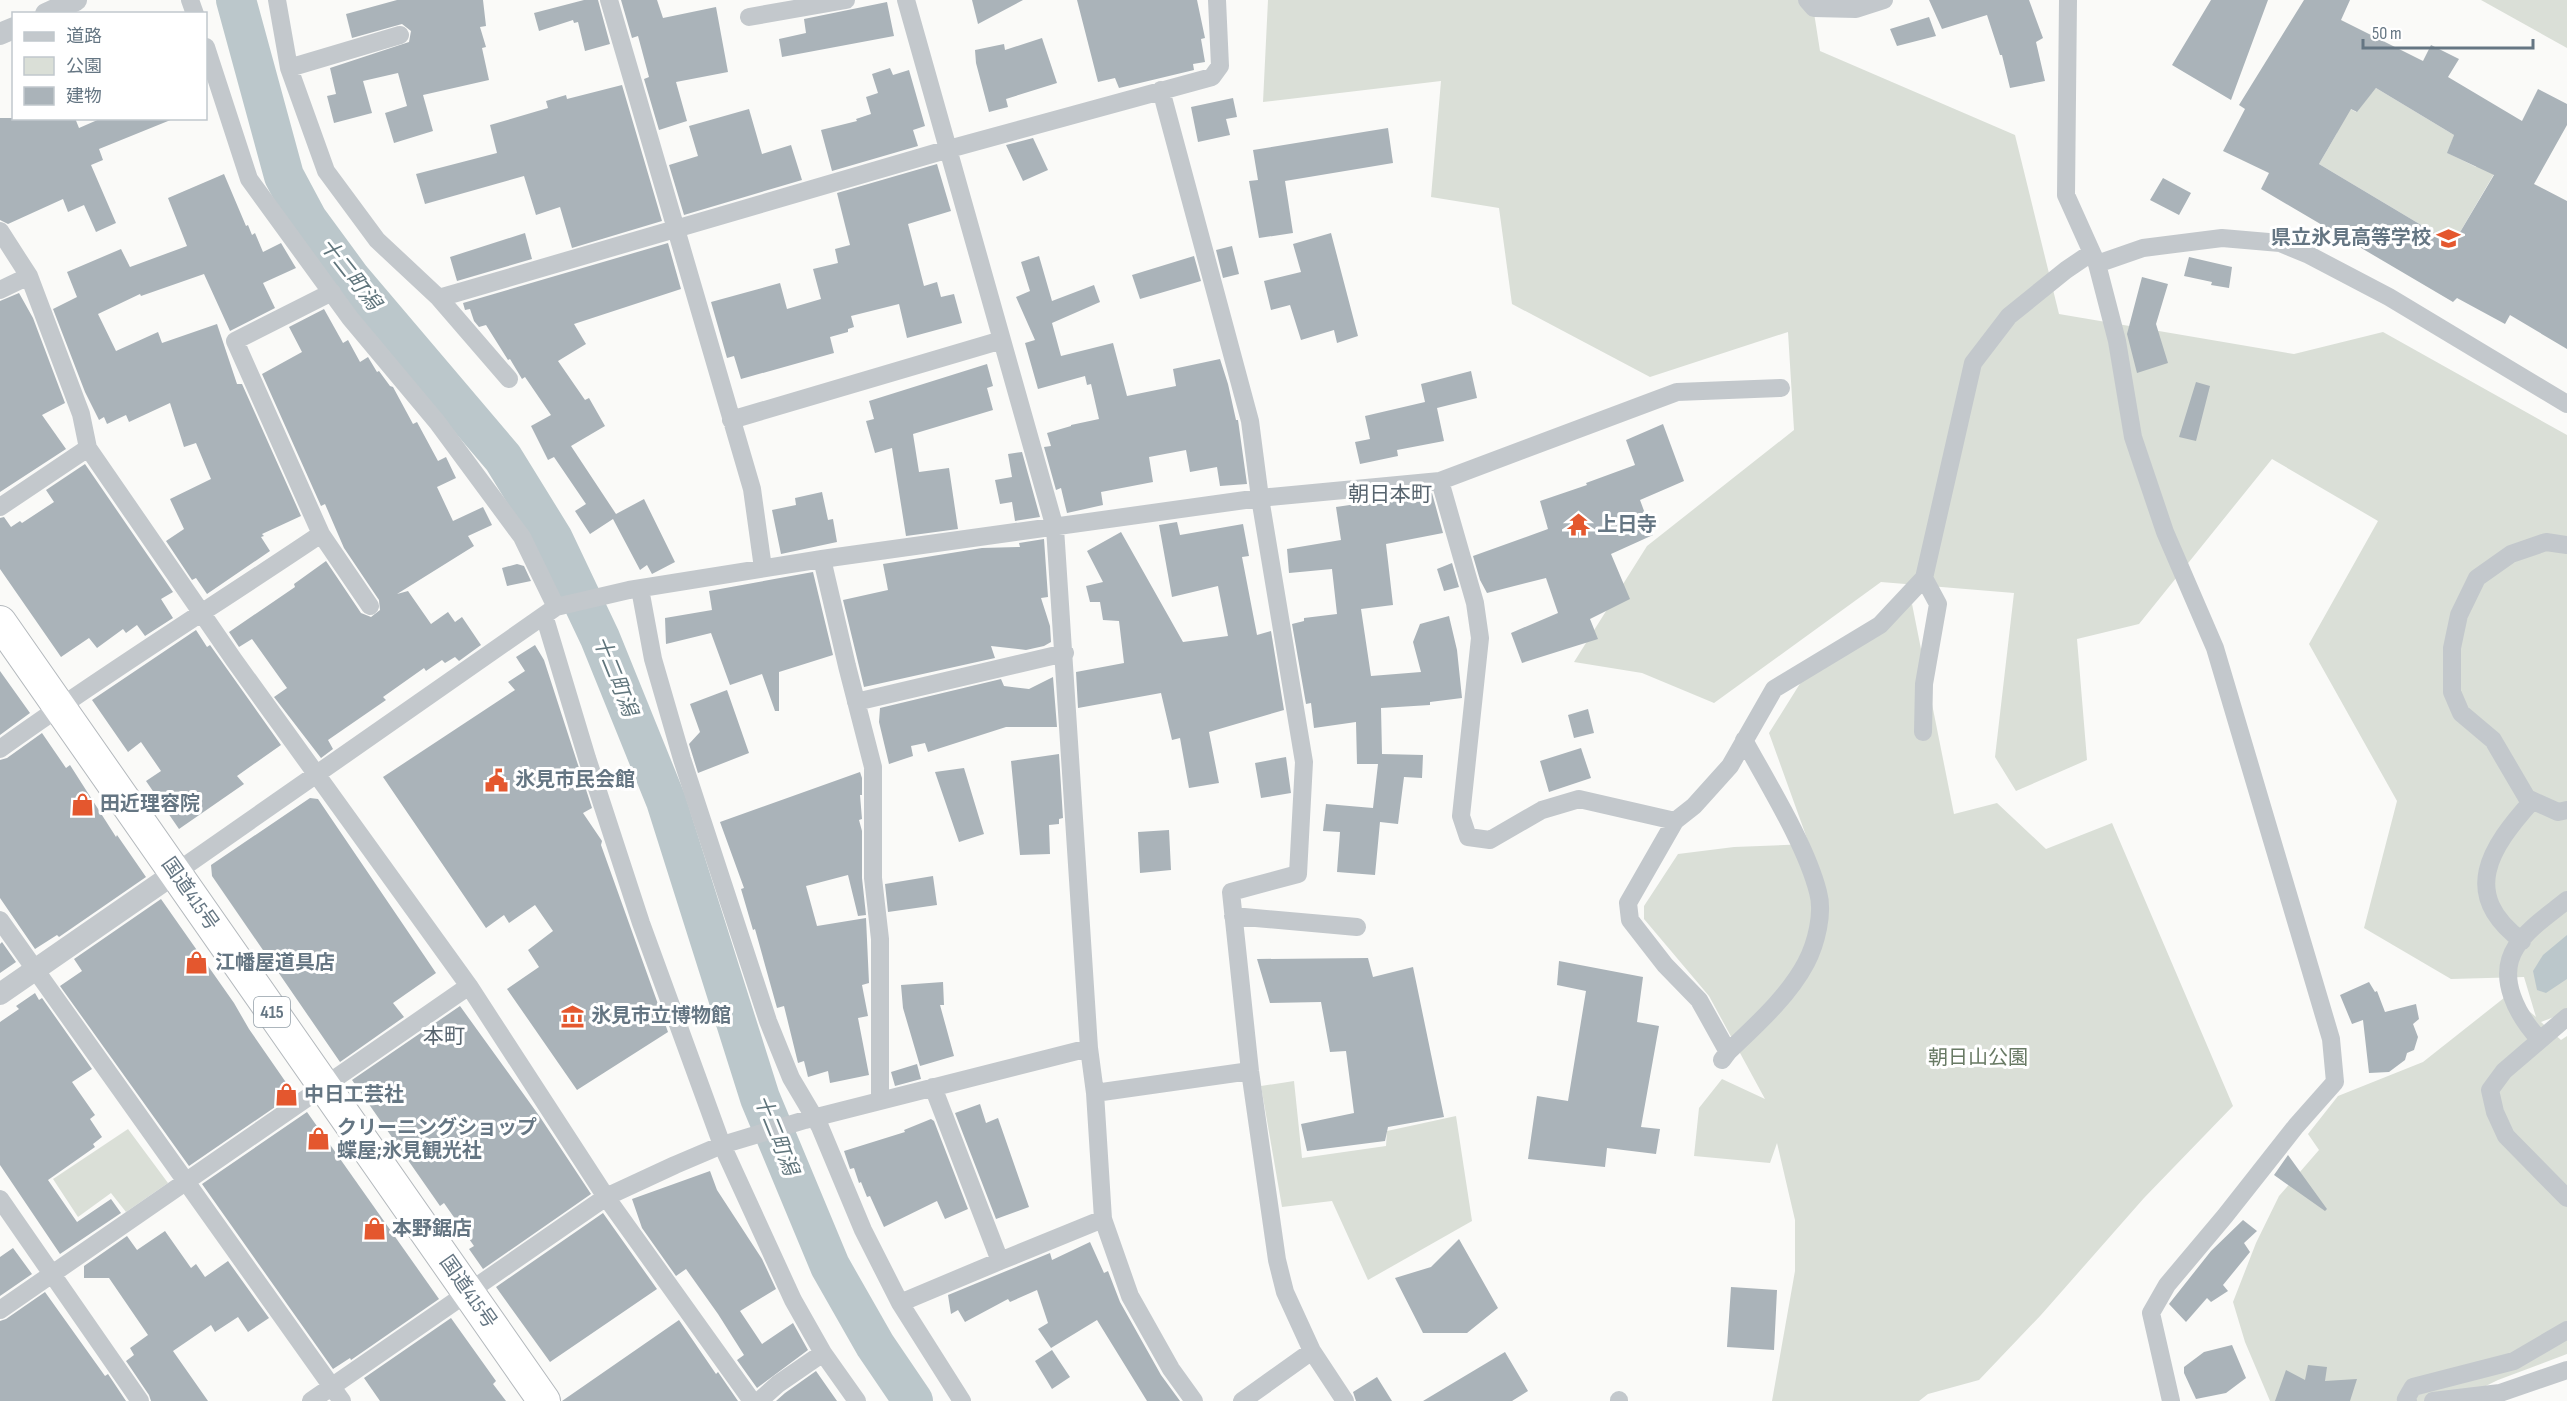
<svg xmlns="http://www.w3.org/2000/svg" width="2567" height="1401" font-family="'Sofia Sans Condensed','Noto Sans JP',sans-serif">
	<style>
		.green { fill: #dadfd7 }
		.water { fill: #bbc7cb }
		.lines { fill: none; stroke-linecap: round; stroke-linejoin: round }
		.river { stroke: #bbc7cb; stroke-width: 40 }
		.building { fill: #aab3b9; fill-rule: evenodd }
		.trunk-casing { stroke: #b4b9bd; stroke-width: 34 }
		.minor { stroke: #c3c8cc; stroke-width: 18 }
		.tertiary { stroke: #c3c8cc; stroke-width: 22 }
		.trunk { stroke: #fff; stroke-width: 32 }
		.labels { text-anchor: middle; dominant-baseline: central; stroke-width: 6; stroke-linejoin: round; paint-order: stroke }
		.shield { fill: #fff; stroke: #939fa8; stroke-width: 1.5 }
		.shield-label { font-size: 18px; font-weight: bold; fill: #657683 }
		.poi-label { font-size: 20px; font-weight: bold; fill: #657683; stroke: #fff; text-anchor: start }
		.street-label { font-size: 20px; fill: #657683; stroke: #fff }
		.park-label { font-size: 20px; fill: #687a64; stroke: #fff }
		.water-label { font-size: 21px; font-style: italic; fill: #60757c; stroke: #fff }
		.neighbourhood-label { font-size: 21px; fill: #57646e; stroke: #fff }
	</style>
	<rect width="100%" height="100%" fill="#fafaf8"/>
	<path class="green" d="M1268,0H1812L1820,51L2015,135L2059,314L2294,354L2383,332L2567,435V1012L2541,1022L2561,1040L2567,1036V1354L2498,1380L2455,1401H2270L2245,1342L2233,1302L2256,1243L2279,1196L2319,1150L2308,1134L2338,1096L2423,1062L2509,994L2536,1017L2524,977L2451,979L2364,928L2397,801L2309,644L2378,521L2272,459L2139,624L2077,639L2087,760L2016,791L1995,757L2014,593L1881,582L1714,703L1642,673L1574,662L1647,546L1794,430L1788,332L1650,377L1512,304L1499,208L1431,197L1441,81L1263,102Z
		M2481,0H2567V48Z
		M2376,88L2454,135L2448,153L2476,167L2486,147L2504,157L2453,244L2319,164L2337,133L2329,97L2356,112Z
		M1912,604L1954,814L1997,803L2046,849L2112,823L2233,1106L2144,1198L2041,1315L1979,1380L1928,1394L1919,1401H1772L1795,1271V1220L1777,1143L1770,1163L1694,1156L1699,1108L1722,1079L1765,1099L1709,996L1644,919V906L1678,854L1734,847L1809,844L1769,733L1801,682Z
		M1294,1081L1302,1158L1386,1146L1387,1131L1456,1116L1472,1221L1368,1280L1332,1201L1282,1207L1261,1086Z
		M128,1129L168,1183L126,1212L111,1193L78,1217L53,1179Z"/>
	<path class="water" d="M2567,935V979L2546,993L2537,990L2533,971L2543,955Z"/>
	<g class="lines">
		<path class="river" d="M236,0L284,176L307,219L351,279L503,458L553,539L600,638L666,801L760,1098L830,1266L875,1345L913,1401"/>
	</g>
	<path class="building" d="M397,0H483L486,26L480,27L486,47L482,48L489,80L423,95L433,131L394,143L385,113L407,106L398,73L363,81L372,113L334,123L327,96L336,94L330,68L409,42L411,31L402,24L352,38L346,14Z
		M584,0H598L610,44L585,51L578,22L574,23L573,20L539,31L534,13Z
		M621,0H657L663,18L716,7L728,72L676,82L687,121L659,130L644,79L649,77L638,36L632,38Z
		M972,0H1023L978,24Z
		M1077,0H1197L1205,38L1201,39L1205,62L1193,64L1194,70L1119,88L1115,78L1098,82Z
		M1929,0H2029L2043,38L2036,42L2045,81L2010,88L2002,55H2000L1987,15L1942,29Z
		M2211,0H2268L2231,100L2172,65Z
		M2304,0H2350L2341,20L2423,61L2431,45L2459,59L2448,77L2522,121L2538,89L2567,104V125L2534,184L2567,201V349L2510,315L2505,324L2457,298L2453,302L2261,189L2269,173L2223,151L2245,109L2239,105ZM2376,88L2454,135L2447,153L2494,175L2453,244L2319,164L2351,109L2357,112Z
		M887,2L894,36L782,57L779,39L806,33L804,19Z
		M1929,17L1936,36L1897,46L1890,29Z
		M1042,38L1057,83L1006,99L1008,107L989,112L976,63L975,50L1004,44L1005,50Z
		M890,68L893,75L909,70L925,126L913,130L918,146L832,171L821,130L857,121L856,119L871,114L866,97L878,93L872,74Z
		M622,85L662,221L572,248L560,207L536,215L524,176L425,204L416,174L497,153L490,125L548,108L546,101L566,95L567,99Z
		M1233,98L1237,117L1226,119L1230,135L1198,142L1191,107Z
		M749,109L762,154L791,145L802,180L684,215L669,165L698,156L689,126Z
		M0,118H75L79,128L102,118L173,119L99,149L103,160L91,165L116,223L96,232L84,205L68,212L63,199L8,224L0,220Z
		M1388,128L1393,163L1285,181L1293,233L1259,238L1249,181L1258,180L1253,150Z
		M1033,138L1048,170L1023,181L1006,145Z
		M937,164L951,211L908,224L924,286L937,282L941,297L954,294L962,323L907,338L899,304L851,316L854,327L848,329V332L830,337L834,353L741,379L734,356L727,358L711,302L780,283L787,309L821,299L813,269L838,263L835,249L850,245L837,193Z
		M224,174L246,226L248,225L252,235L255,233L263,252L281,243L296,268L263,283L275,308L230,331L204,274L141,296L140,294L98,314L116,351L158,332L162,343L217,324L237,384H242L301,516L262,534L264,536L261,537L270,551L207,594L196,578L192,580L166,541L184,529L170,499L211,479L196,443L184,447L170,403L129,422L126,415L107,424L104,417L99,420L85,392L53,309L77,297L67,272L121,249L130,267L187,246L168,198Z
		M2163,178L2191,193L2179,215L2150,200Z
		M525,233L532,259L457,281L450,257Z
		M1331,233L1358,336L1337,343L1334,330L1301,340L1290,305L1271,310L1264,281L1301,272L1293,244Z
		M668,243L681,289L574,324L586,344L558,361L585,400L589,398L605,426L571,446L616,514L644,499L675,562L652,574L647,565L640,570L613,519L590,534L575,511L586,504L554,457L548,460L531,426L551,415L525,377L522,379L510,359L508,360L486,325L479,327L474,321L470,309L465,310L463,303Z
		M1232,246L1239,274L1223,278L1216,250Z
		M1039,256L1052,301L1094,285L1100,302L1052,323L1061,356L1113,343L1127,396L1176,386L1173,369L1220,359L1228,384L1236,420H1238L1247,484L1220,486L1217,467L1190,472L1186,450L1149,457L1153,482L1101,492L1103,505L1067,513L1061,488L1056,490L1044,447L1051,446L1047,433L1071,426V425L1099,419L1091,384L1087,385L1085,376L1038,389L1025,343L1035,340L1016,297L1030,291L1021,262Z
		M1194,256L1201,281L1140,299L1132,275Z
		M2189,257L2232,267L2229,288L2211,285L2212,282L2184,276Z
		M2142,277L2168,284L2156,324L2168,363L2137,373L2127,334Z
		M19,293L33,318L65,403L42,415L66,449L0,492V301Z
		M324,309L343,343L348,340L360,362L368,357L377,372L379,371L390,386L393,387L413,424L417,422L438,461L446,457L456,478L437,487L453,521L483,507L492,525L468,536L474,546L397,594L408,591L431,624L448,612L455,622L462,617L481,645L459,661L455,657L445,663L442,660L426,671L424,668L383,697L386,700L328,740L333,749L321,758L274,697L287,688L252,639L239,647L229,632L295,587L294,584L326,561L361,613L371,617L380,610L379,600L344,548L325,504L321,506L262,374L302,352L289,327Z
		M987,364L993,386L987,388L993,410L913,434L919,472L949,468L958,529L906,536L892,448L875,453L866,421L874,419L869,401Z
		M1471,371L1477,398L1437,408L1444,441L1397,450L1398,456L1360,464L1355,442L1370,439L1365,416L1425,402L1421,384Z
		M2196,382L2210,386L2196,441L2179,437Z
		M1663,424L1684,481L1640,500L1653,535L1611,554L1630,599L1590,619L1598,639L1522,663L1511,633L1558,613L1546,578L1487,593L1480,580L1473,556L1548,529L1540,501L1587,485L1586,483L1635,465L1626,440Z
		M1022,452L1040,517L1015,521L1012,502L1000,504L995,480L1012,477L1008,454Z
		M85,464L173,592L161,599L173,618L145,636L137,625L126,633L123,629L97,648L89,638L61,657L0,569V518L4,517L11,527L20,521L22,523L54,502L46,490Z
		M822,492L828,520L833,519L837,542L781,554L772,510L796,505L795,498Z
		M1432,493L1443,533L1386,544L1393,605L1361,609L1371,676L1421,672L1413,642L1420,624L1449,616L1457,650L1462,698L1430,702V705L1381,708L1382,754L1423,755L1422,778L1404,777L1398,824L1380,822L1375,875L1337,872L1340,832L1323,831L1326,804L1373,808L1378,764H1357L1356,722L1314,728L1311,703L1306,704L1292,624L1304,621V618L1337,614L1332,569L1289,573L1287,549L1341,540L1336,507Z
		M1177,522L1180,535L1243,524L1249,556L1242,557L1257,635L1271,631L1284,710L1209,732L1219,783L1189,788L1180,738L1172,740L1161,693L1078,708L1076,672L1124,663L1119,621L1103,620L1100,602H1090L1086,586L1103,582L1087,551L1121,532L1183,642L1228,636L1218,586L1172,597L1159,525Z
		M1044,539L1048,597L1041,598L1050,626L1051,642L1044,646L1026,650L991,646L995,658L864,687L843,600L888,590L883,564L982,548L1020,547L1019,543Z
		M1452,563L1459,587L1444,591L1437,569Z
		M517,564L524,566L531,581L507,586L502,568Z
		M813,572L833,655L779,672V711H775L762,674L730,685L711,633L666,644L665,618L712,610L709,591Z
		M196,630L207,647L210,645L281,745L237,776L244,784L179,829L146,781L161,771L141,742L128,752L92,700Z
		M535,645L544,660L592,808L583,813L602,841L601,845L668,1032L577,1090L507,989L539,967L528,950L553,931L535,905L509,923L504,915L486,928L383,777L515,690L508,682L525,671L516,657Z
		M0,671L30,713L0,735Z
		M1053,677L1057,727H1006L928,752L925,743L911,746L913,756L889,764L879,722L880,708L1001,679L1004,686L1029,689Z
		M727,690L749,753L698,773L689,744L700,732L690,704Z
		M1588,709L1594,733L1574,738L1568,715Z
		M42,733L66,768L70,765L116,837L117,835L146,877L59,937L57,935L35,949L0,898V760L7,758Z
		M1581,748L1591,778L1549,792L1540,761Z
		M1059,754L1063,818L1059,819V824L1049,825L1050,854L1020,855L1011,761Z
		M1286,757L1291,793L1261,798L1255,763Z
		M964,768L984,834L959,842L935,772Z
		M860,772L862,778V795H860L862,819L859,820L862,831V878L866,915L858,916L848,875L806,886L817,926L866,918L869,983L862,985L868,1016L858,1018L869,1075L830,1083L828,1071L808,1077L804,1061L798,1063L784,1006L777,1008L755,929L753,930L741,889L744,888L720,822Z
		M310,798L318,799L436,973L393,1003L404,1017L340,1062L212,876L211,865Z
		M1169,830L1171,870L1140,873L1138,832Z
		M933,876L937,905L888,912L885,884Z
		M161,899L234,1003L249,1029L294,1094L189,1166L60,986L82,971L74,959Z
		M2,942L16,962L0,973V944Z
		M1368,958L1373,977L1413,967L1444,1117L1388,1127L1385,1141L1307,1151L1301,1124L1354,1113L1346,1051L1330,1052L1321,1002L1270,1003L1257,959Z
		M1559,961L1643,977L1637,1022L1659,1026L1641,1127L1660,1129L1656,1154L1607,1148L1605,1167L1528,1159L1537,1096L1568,1101L1586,991L1557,985Z
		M943,982L944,1005H940L954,1056L920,1066L903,1008L901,985Z
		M2369,982L2375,992L2377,991L2385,1012L2416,1004L2419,1019L2413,1024L2418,1037L2414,1050L2407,1053L2405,1060L2389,1072L2369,1073L2363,1020L2352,1024L2340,995Z
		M35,993L39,1000L42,998L92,1069L72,1082L95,1115L90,1119L102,1137L93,1144L95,1147L48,1180L77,1222L111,1199L121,1213L60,1254L0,1165V1022L19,1009L16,1006Z
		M460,1006L540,1117L591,1194L483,1269L469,1249L474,1246L444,1203L440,1206L352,1080Z
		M917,1064L921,1079L895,1086L891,1072Z
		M980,1104L986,1123L998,1118L1029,1207L996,1219L955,1113Z
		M307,1112L439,1299L351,1360L350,1358L333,1369L202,1184Z
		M931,1119L934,1121L968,1209L945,1219L937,1201L884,1227L870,1196L867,1197L861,1182L859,1183L854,1168L850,1169L844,1151L905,1132L904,1130Z
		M2288,1155L2327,1209L2325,1211L2274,1175Z
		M710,1171L717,1190L762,1259L776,1289L740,1311L762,1344L793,1323L808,1350L757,1388L737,1360L744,1355L718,1314L686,1269L676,1276L642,1228L632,1199Z
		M603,1213L657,1289L550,1362L496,1287Z
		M2243,1220L2257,1231L2244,1243L2250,1252L2223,1285L2228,1291L2211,1302L2207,1298L2186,1322L2169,1304L2211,1251Z
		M165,1231L191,1268L196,1264L205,1277L228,1261L269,1318L248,1332L238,1317L215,1332L211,1325L173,1351L208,1401H151L149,1395L126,1361L134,1355L130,1348L148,1335L109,1278H84V1266L127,1236L137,1250Z
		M1459,1239L1498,1308L1467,1333H1423L1395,1278L1431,1267Z
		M1090,1242L1104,1273L1108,1271L1120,1302L1161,1375L1180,1401H1147L1097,1320L1051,1348L1038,1329L1048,1323L1037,1290L1010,1302L1008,1299L965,1322L958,1310L951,1314L948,1295L1050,1253L1052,1260Z
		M13,1248L32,1274L0,1296V1257Z
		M1731,1287L1777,1290L1774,1350L1727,1347Z
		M45,1292L105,1376L108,1374L126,1401H0V1321L6,1319Z
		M451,1318L496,1381L493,1384L506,1401H380L364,1378Z
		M679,1320L716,1374L718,1372L738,1401H562Z
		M2232,1345L2246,1378L2226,1393L2196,1399L2184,1373V1367L2204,1352Z
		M1052,1350L1070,1377L1052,1389L1035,1361Z
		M1505,1352L1528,1391L1512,1401H1423Z
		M2308,1365L2327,1367L2325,1381L2357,1379L2350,1401H2275L2286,1370L2305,1380Z
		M816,1371L837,1401H776L785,1393Z
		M1377,1377L1392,1401H1356L1353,1392Z"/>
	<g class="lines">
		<defs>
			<path id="trunk" d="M0,622L544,1401"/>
		</defs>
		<use href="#trunk" class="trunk-casing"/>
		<path class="minor" d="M190,0L195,14
			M277,0L289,68L326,171L377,240L439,298L509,379
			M609,0L752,489L763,568
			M906,0L1055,528L1089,1048L1095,1093L1103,1219L1130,1296L1171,1369L1194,1401
			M1807,0L1814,8L1856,9L1884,0
			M2068,0L2066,195L2097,264L2117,341L2133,437L2165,532L2215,648L2331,1039L2335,1082L2296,1126L2225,1216L2167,1285L2151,1313L2171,1401
			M749,17L846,0
			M206,47L249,179L350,318L437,422L522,537L556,607
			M289,68L400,35
			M1161,90L1250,421L1260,498L1304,762L1298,874L1231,892L1250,1071L1277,1260L1285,1292L1312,1351L1345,1401
			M0,231L29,276L81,414L88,448L234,660L469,986L606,1197L752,1401
			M2097,264L2143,248L2222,238L2280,243L2309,255L2389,297L2567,404
			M0,290L29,276
			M439,298L949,149L1212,77L1220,66L1217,0
			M731,420L1002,340
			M1440,481L1475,603L1480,638L1461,816L1468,837L1490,840L1542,810L1579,799L1675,821L1694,806L1730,766L1774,689L1880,625L1924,578L1973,363L2009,316L2066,270L2091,253
			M0,507L88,448
			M321,534L370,606
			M2567,545L2546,542L2511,554L2477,578L2459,615L2452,648V692L2461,713L2493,740L2527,798L2558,812L2567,810
			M822,559L847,666L873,767V878L880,939V1100
			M640,589L653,659L682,759L768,1021L791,1078L820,1127L863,1230L900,1303L962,1401
			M544,615L587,758L641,923L722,1145L793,1300L823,1353L857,1401
			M856,702L1065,653
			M1923,732L1924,684L1938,604L1924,578
			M0,749C104,674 214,606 321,534L235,341L332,292
			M1675,821L1628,903L1630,920L1665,965L1699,1000L1728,1052L1722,1060
			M175,873L556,607L629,590L822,559L1260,498L1440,481L1677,392L1781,388
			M1233,916L1357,927
			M0,920L342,1401
			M2522,941C2459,894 2490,848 2532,801
			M2567,1017L2504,1071L2490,1090L2495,1112L2506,1136L2567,1198
			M2539,1039C2518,1016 2496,978 2516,947C2528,928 2550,914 2567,900
			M1728,1052C1755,1026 1788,997 1806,963C1816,944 1824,913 1818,892C1806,845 1768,784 1744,740
			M933,1087L1000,1261L1103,1219
			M1095,1093L1250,1071
			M0,1199L140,1401
			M900,1303L1000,1261
			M0,1310L469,986
			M311,1401L606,1197L675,1165L722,1145L805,1120L1089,1048
			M759,1401L778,1384L823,1353
			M1242,1401L1312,1351
			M1619,1401V1400
			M2408,1401L2406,1399L2413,1387L2514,1361L2567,1330
			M2433,1401L2500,1393L2567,1370"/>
		<path class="tertiary" d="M46,14L76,0
			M0,34L14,28
			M0,994L175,873"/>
		<use href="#trunk" class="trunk"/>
	</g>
	<defs>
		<symbol id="school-bare" viewBox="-9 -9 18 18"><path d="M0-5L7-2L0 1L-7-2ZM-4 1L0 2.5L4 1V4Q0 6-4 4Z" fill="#e4572e" stroke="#fff" stroke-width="2.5" paint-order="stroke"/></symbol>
		<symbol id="temple-bare" viewBox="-9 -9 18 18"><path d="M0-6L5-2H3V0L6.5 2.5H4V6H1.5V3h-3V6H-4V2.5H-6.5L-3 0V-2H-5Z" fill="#e4572e" stroke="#fff" stroke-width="2.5" paint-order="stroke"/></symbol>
		<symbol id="civic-bare" viewBox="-9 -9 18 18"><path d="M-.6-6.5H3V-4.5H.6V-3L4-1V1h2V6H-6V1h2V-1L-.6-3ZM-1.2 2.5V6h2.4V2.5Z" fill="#e4572e" stroke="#fff" stroke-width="2.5" paint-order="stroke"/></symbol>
		<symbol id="shop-bare" viewBox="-9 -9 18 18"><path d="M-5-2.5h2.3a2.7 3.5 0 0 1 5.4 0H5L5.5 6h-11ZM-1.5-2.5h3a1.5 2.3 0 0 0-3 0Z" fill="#e4572e" stroke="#fff" stroke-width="2.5" paint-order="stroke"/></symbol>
		<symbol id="museum-bare" viewBox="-9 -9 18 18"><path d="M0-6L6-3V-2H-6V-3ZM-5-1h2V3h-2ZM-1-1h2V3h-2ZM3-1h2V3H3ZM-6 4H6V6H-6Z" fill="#e4572e" stroke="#fff" stroke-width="2.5" paint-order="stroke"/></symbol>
	</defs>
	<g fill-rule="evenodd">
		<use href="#school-bare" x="2432" y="222" width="33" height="33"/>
		<use href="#temple-bare" x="1562" y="508" width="33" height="33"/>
		<use href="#civic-bare" x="480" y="764" width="33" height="33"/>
		<use href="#shop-bare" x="66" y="788" width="33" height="33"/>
		<use href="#shop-bare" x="180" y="946" width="33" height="33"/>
		<use href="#museum-bare" x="556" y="1000" width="33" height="33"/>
		<use href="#shop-bare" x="270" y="1078" width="33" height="33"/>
		<use href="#shop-bare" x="302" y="1122" width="33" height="33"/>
		<use href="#shop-bare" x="358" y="1212" width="33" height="33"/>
	</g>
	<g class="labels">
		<rect class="shield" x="254" y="997" width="36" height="30" rx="4.5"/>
		<g class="shield-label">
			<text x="272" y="1012">415</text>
		</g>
		<g class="poi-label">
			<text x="2431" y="238" text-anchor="end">県立氷見高等学校</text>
			<text x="1597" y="525">上日寺</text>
			<text x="515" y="780">氷見市民会館</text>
			<text x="100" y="804">田近理容院</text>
			<text x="215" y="963">江幡屋道具店</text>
			<text x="591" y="1016">氷見市立博物館</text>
			<text x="304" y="1095">中日工芸社</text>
			<text x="337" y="1128">クリーニングショップ<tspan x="337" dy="23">蝶屋;氷見観光社</tspan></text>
			<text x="392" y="1229">本野鋸店</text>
		</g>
		<g class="street-label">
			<text transform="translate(190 894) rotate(55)">国道415号</text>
			<text transform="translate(468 1292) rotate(55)">国道415号</text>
		</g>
		<g class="park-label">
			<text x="1978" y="1058">朝日山公園</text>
		</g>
		<g class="water-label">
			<text transform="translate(350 274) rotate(52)">十二町潟</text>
			<text transform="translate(615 676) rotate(68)">十二町潟</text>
			<text transform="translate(776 1135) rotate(68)">十二町潟</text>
		</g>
		<g class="neighbourhood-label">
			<text x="1390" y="494">朝日本町</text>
			<text x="444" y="1036">本町</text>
		</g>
	</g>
	<rect x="12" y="12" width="195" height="108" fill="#ffffff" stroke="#c1c8cd" stroke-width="1.5"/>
	<rect x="24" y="32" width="30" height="9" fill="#c3c8cc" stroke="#c1c8cd" stroke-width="1.5"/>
	<text x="66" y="42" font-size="18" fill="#657683">道路</text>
	<rect x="24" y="57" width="30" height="18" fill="#dadfd7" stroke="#c1c8cd" stroke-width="1.5"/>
	<text x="66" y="72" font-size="18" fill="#657683">公園</text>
	<rect x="24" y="87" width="30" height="18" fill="#aab3b9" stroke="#c1c8cd" stroke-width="1.5"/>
	<text x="66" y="102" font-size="18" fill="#657683">建物</text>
	<path d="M2363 39v9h170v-9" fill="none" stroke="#657683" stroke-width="3"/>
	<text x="2372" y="39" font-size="18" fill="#657683" stroke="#ffffff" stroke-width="4.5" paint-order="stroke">50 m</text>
</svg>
